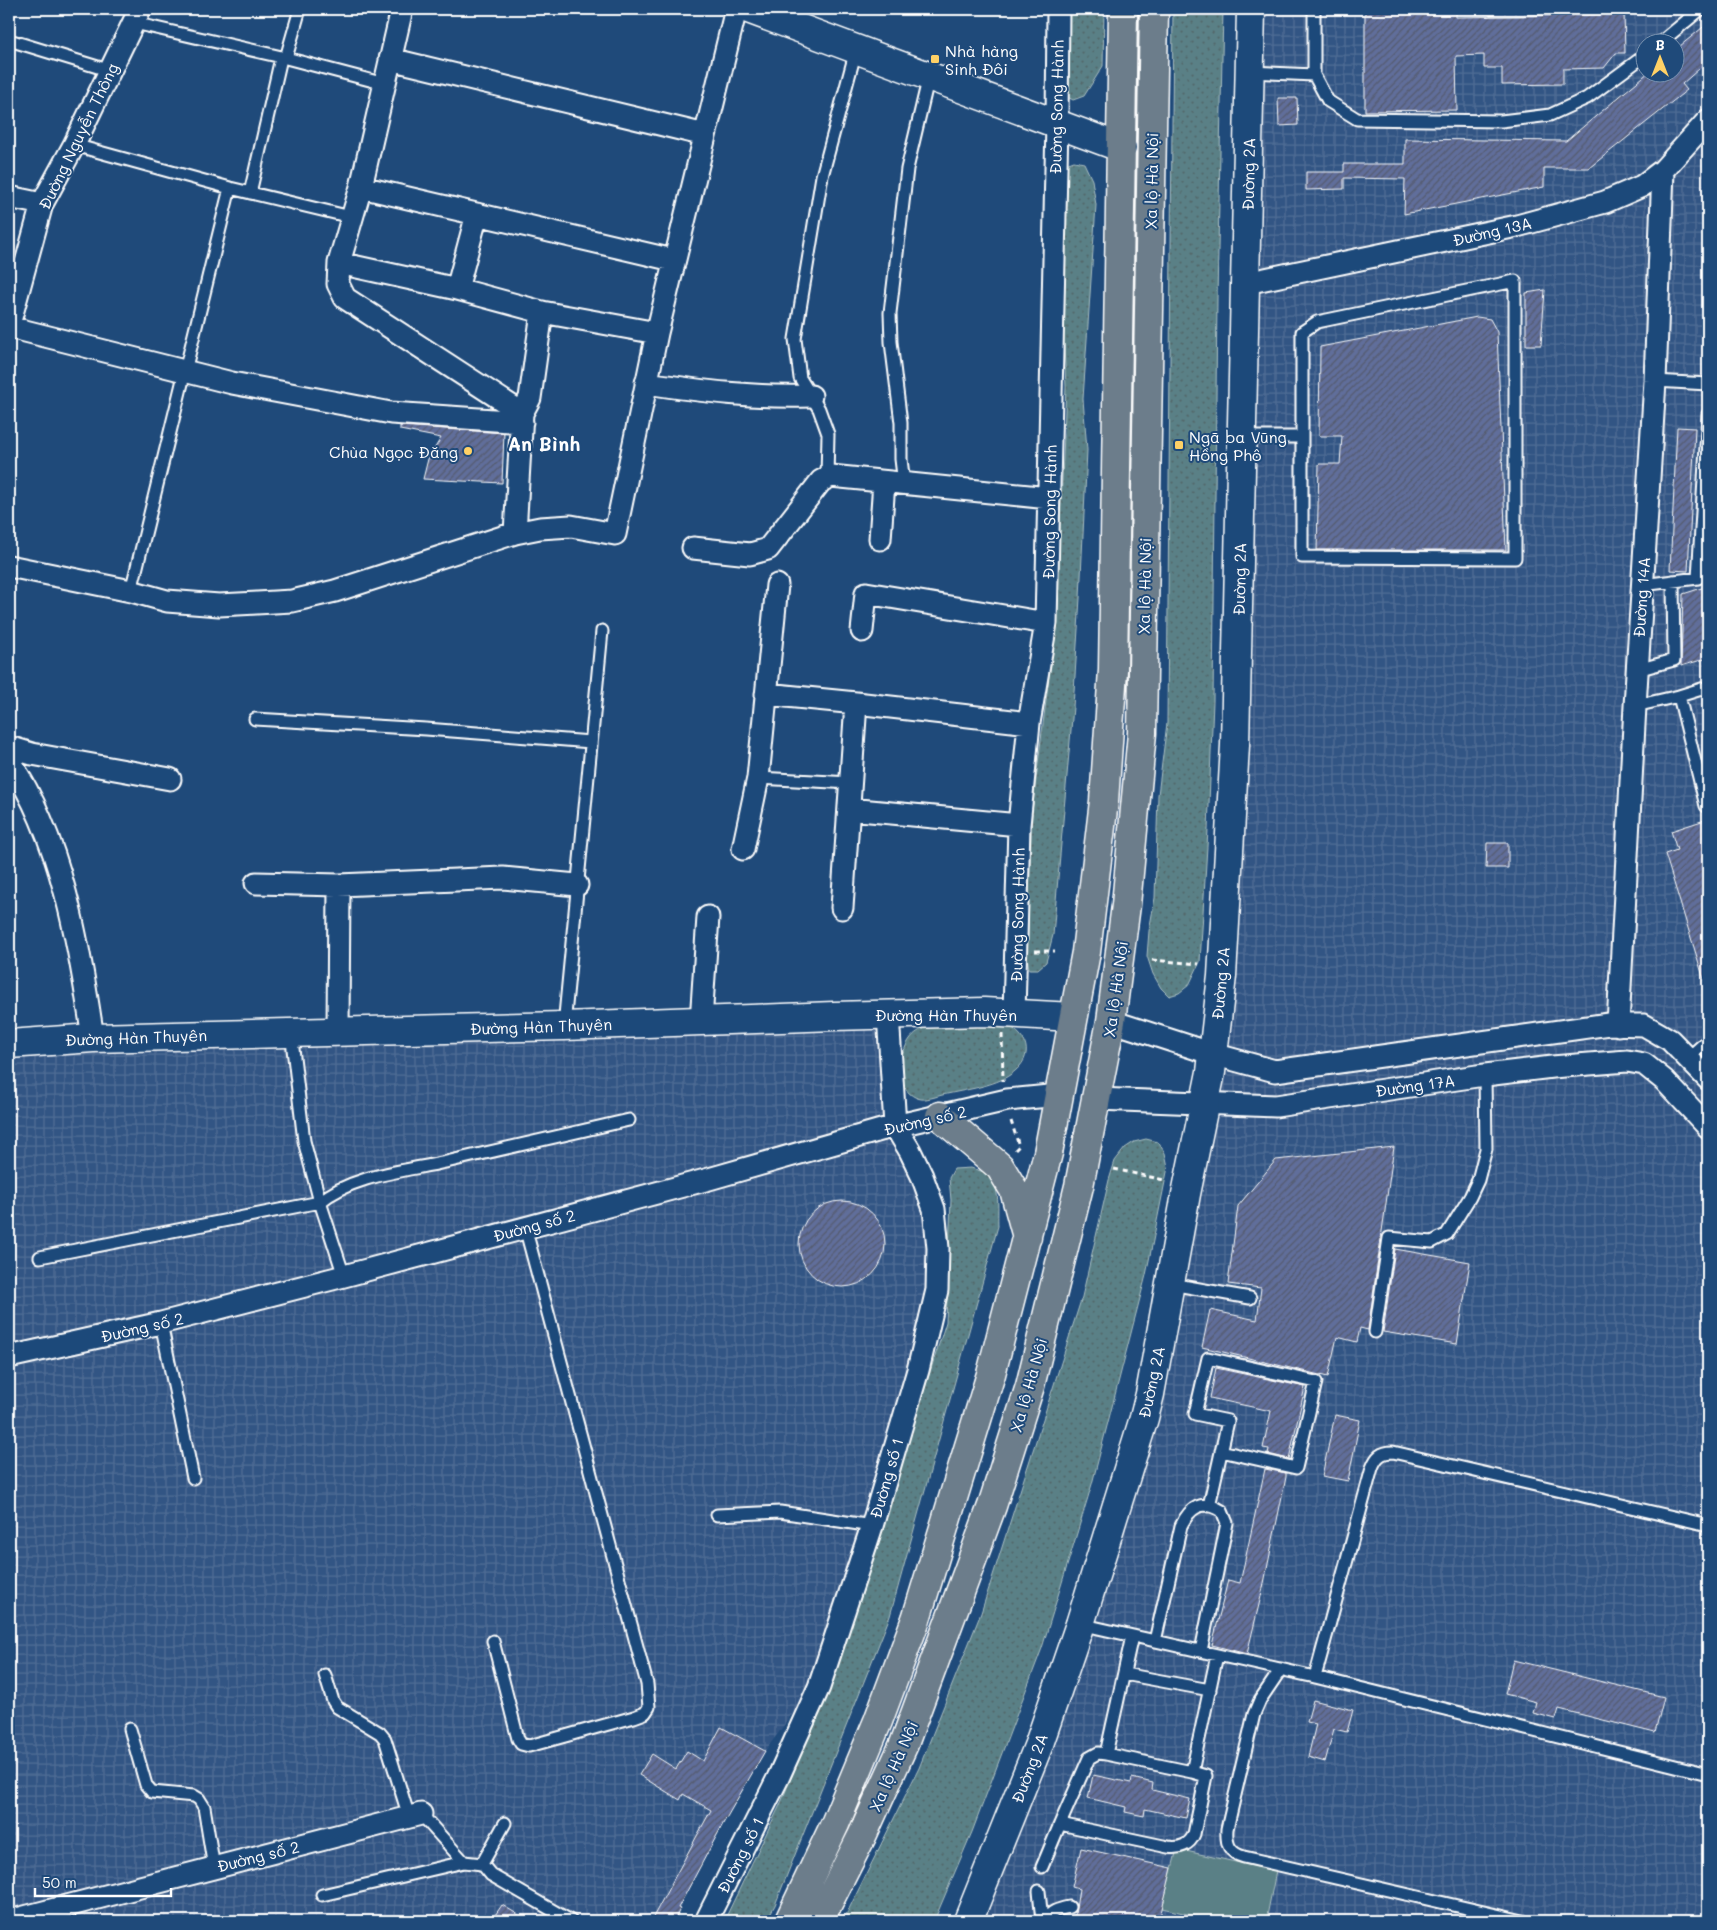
<svg xmlns="http://www.w3.org/2000/svg" width="1717" height="1930" font-family="Mali,sans-serif">
	<style>
		.industrial { fill: url(#industrial-grid); fill-rule: evenodd }
		.grass { fill: url(#grass-dots); stroke: #acc0c2 }
		.garden { fill: #5a8086; stroke: #acc0c2 }
		.building { fill: url(#building-hatch); stroke: #fff }
		.lines { fill: none; stroke-linecap: round; stroke-linejoin: round }
		.service-casing { stroke: #fff; stroke-width: 15 }
		.minor-casing { stroke: #fff; stroke-width: 25 }
		.tertiary-casing { stroke: #fff; stroke-width: 31 }
		.trunk-casing { stroke: #fff; stroke-width: 31 }
		.path { stroke: #fff; stroke-width: 3; stroke-dasharray: 5 4; stroke-linecap: butt }
		.service { stroke: #1f4a7a; stroke-width: 11 }
		.minor { stroke: #1f4a7a; stroke-width: 21 }
		.tertiary { stroke: #1f4a7a; stroke-width: 28 }
		.trunk { stroke: #6c7d8b; stroke-width: 28 }
		.poi-dot { fill: #ffd166; stroke: #1f4a7a; stroke-width: 2 }
		.labels { text-anchor: middle; dominant-baseline: central; stroke-width: 4; stroke-linejoin: round; paint-order: stroke }
		.poi-label { font-size: 16px; fill: #fff; stroke: #1f4a7a; text-anchor: start }
		.street-label { font-size: 16px; fill: #fff; stroke: #1f4a7a }
		.quarter-label { font-size: 19px; font-weight: bold; fill: #fff; stroke: #1f4a7a }
	</style>
	<defs>
		<pattern id="industrial-grid" width="8" height="8" patternUnits="userSpaceOnUse" patternTransform="scale(1.25)"><rect width="8" height="8" fill="#325584"/><path d="M0 4h8M4 0v8" fill="none" stroke="#516e96"/></pattern>
		<pattern id="grass-dots" width="8" height="8" patternUnits="userSpaceOnUse" patternTransform="scale(1.25)"><rect width="8" height="8" fill="#5a8086"/><path d="M2 2h.1M6 6h.1" fill="none" stroke="#536669" stroke-width="1.8" stroke-linecap="round"/></pattern>
		<pattern id="building-hatch" width="6" height="6" patternUnits="userSpaceOnUse" patternTransform="scale(1.25)"><rect width="6" height="6" fill="#606e9b"/><path d="M-1 1l2-2M0 6l6-6M5 7l2-2" fill="none" stroke="#545a6c"/></pattern>
	</defs>
	<rect width="100%" height="100%" fill="#1f4a7a"/>
	<filter id="ink" filterUnits="userSpaceOnUse"><feTurbulence type="fractalNoise" baseFrequency=".02" numOctaves="2"/><feDisplacementMap in="SourceGraphic" scale="10" xChannelSelector="R" yChannelSelector="G"/><feConvolveMatrix kernelMatrix="1 2 1 2 8 2 1 2 1" color-interpolation-filters="sRGB"/></filter>
	<g filter="url(#ink)">
		<path class="industrial" d="M1261,9H1708V1921H979L1049,1749L1222,1072ZM1644,42H1674V72H1644Z
			M883,1025L928,1212L931,1288L912,1366L813,1686L765,1751L724,1822L681,1903L680,1909L674,1921H9V1055Z"/>
		<path class="grass" d="M1061,9H1104L1103,66L1084,96L1073,100L1062,94Z
			M1173,9H1223L1217,298L1213,701L1208,830L1200,962L1189,985L1179,993L1169,996L1161,988L1153,974L1147,956L1149,931L1155,898L1158,795L1167,723Z
			M1074,161L1084,163L1092,180L1096,205L1083,399L1087,450L1080,598L1073,707L1053,935L1046,962L1038,969H1029L1027,956L1032,811L1056,622L1066,387L1061,285L1066,164Z
			M1008,1025C1036,1042 1030,1065 1003,1079C986,1087 965,1090 947,1094C940,1095 928,1100 921,1099C904,1096 896,1075 901,1060C906,1043 911,1032 928,1027Z
			M1146,1139L1158,1142L1165,1153L1168,1167L1146,1275L1092,1484L1042,1648L972,1832L934,1921H843L919,1768L981,1613L1082,1297L1109,1180L1115,1161L1125,1148L1134,1142Z
			M971,1168C976,1170 985,1171 989,1176C1001,1188 997,1210 998,1226L890,1616L775,1905L766,1921H724L780,1805L831,1681L946,1322L951,1200L949,1178L954,1169Z"/>
		<path class="garden" d="M1177,1849L1276,1871L1266,1921H1217L1162,1908Z"/>
		<path class="building" d="M1365,9H1456V17L1624,14L1625,53H1616L1604,68L1563,69V84L1502,85V68H1484V55L1456,56L1457,110L1365,111Z
			M1708,23V61L1682,84L1687,90L1589,168H1544V187L1404,214L1405,179L1344,178V189L1306,190V172H1344V164H1405V139L1566,141L1649,72H1674V51Z
			M1278,98H1297L1298,125L1279,126Z
			M1545,290L1541,345H1526V293Z
			M1477,317L1490,319L1497,332L1506,550H1317L1319,464H1340L1342,436H1319L1320,347Z
			M400,426L504,433L502,483L423,479L428,459L441,438L400,430Z
			M1677,427L1695,428L1688,571L1670,570Z
			M1708,586V658L1681,666L1683,594Z
			M1708,819V982L1705,983L1665,854L1677,850L1671,831Z
			M1487,843H1508V868H1486Z
			M1394,1147L1368,1330L1360,1328L1357,1342L1337,1337L1328,1377L1202,1347L1210,1310L1257,1320L1261,1288L1228,1284L1238,1206L1276,1160Z
			M799 1244a43 43 0 1 1 86 0a43 43 0 1 1-86 0Z
			M1395,1249L1470,1262L1457,1344L1383,1332Z
			M1216,1368L1305,1387L1289,1459L1268,1454L1269,1449L1263,1448L1271,1411L1210,1398Z
			M1335,1415L1360,1420L1348,1481L1322,1476Z
			M1265,1469L1286,1473V1477L1263,1588L1247,1654L1212,1645L1228,1580L1240,1583Z
			M1513,1660L1664,1697L1655,1733L1559,1709L1556,1719L1533,1713L1536,1702L1505,1694Z
			M1313,1700L1353,1710L1347,1732L1334,1729L1325,1762L1308,1757L1316,1724L1307,1722Z
			M721,1727L765,1751L724,1822L678,1908L680,1909L674,1921H651L711,1810L683,1794L680,1800L639,1775L652,1754L676,1769L687,1751L703,1761Z
			M1093,1775L1131,1783L1132,1778L1153,1783L1152,1790L1190,1799L1186,1818L1145,1809L1144,1816L1125,1812L1126,1807L1088,1798Z
			M1081,1848L1172,1868L1159,1921H1074L1079,1889L1072,1887Z
			M502,1905L529,1921H491Z"/>
		<g class="lines">
			<defs>
				<path id="service" d="M1314,9V75
					M134,23L286,58L385,84
					M9,40L111,71
					M1661,42L1701,9
					M286,58L300,9
					M1250,72L1314,75L1328,101L1357,119L1501,121L1550,115L1587,98L1644,56
					M74,145L230,188L351,217
					M250,193L281,58
					M1655,381L1708,384
					M1242,437H1302V332L1317,322L1515,281V558L1302,557V437
					M827,477L828,434L819,409L800,378L795,339L822,176L856,50
					M904,484L901,459V423L891,342L890,313L907,169L929,76
					M1642,585L1698,578L1708,414
					M131,591L230,188
					M1637,670L1674,660L1673,581
					M1679,696L1708,687
					M1635,706L1679,696L1706,806
					M255,719L426,729L591,742
					M758,778L851,783
					M564,1026L602,631
					M1688,1058L1708,1040
					M40,1257L320,1202L304,1141L291,1032
					M344,1276L320,1202C352,1175 406,1171 446,1162C507,1148 568,1134 629,1120
					M1171,1284L1250,1298
					M161,1323L193,1478
					M1375,1332L1389,1238L1432,1242L1447,1234L1470,1197L1478,1180L1486,1149L1485,1075
					M1209,1506L1228,1421L1195,1414L1208,1358L1316,1382L1296,1468L1221,1451
					M717,1515L780,1512L872,1526
					M1080,1624L1315,1677L1708,1774
					M1132,1636L1106,1754L1192,1772L1217,1655
					M493,1641L518,1739L521,1744L529,1746L634,1717L645,1713L649,1707L647,1684L525,1227
					M1155,1641L1181,1526C1190,1507 1202,1499 1222,1511L1227,1523L1201,1651
					M1281,1669L1260,1700L1254,1714L1227,1829C1226,1844 1229,1853 1244,1857L1523,1921
					M1124,1674L1210,1690
					M325,1675L333,1701L337,1707L380,1733L385,1739L409,1817
					M1315,1677L1372,1468C1376,1457 1381,1452 1393,1452L1708,1525
					M130,1729L146,1785L152,1792L194,1796L199,1799L204,1807L214,1868
					M1106,1754L1098,1753L1089,1758L1060,1824L1168,1847C1179,1849 1190,1845 1194,1834L1206,1776L1192,1772
					M421,1814L464,1862
					M482,1864L505,1823
					M1042,1867L1060,1824
					M1039,1891L1042,1921
					M322,1895L464,1862L482,1864L491,1875L571,1921
					M1045,1921C1050,1911 1059,1909 1069,1907"/>
				<path id="minor" d="M402,9L361,187L339,263L338,284L345,298L522,413L515,533
					M390,59L705,135
					M361,187L673,260
					M9,197L42,204
					M339,263L457,289L542,312L657,333
					M1246,283L1517,226L1605,202L1642,186L1663,170L1708,120
					M457,289L477,214
					M9,325L42,204L74,145L140,9
					M9,327L232,383L391,413L522,422
					M646,383C701,391 756,398 811,396
					M522,413L530,398L542,312
					M880,539L884,482
					M693,548L750,554L768,549L821,481L831,476L1049,498
					M9,566L131,591L167,601L219,605L292,601L335,591L515,533L540,528L571,526L615,534L657,333L736,9
					M862,631L866,593L1046,623
					M766,694L856,703L1029,723
					M9,747L32,754L170,779
					M9,761C61,835 80,949 93,1038
					M849,809L1019,825
					M743,849L758,778L777,585
					M256,883L339,885
					M842,908L856,703
					M1014,1013L1019,825L1029,723L1046,623L1057,123L1058,9
					M701,1021L708,917
					M1111,1021L1213,1054L1275,1071L1609,1024L1644,1025L1670,1040L1708,1079
					M1618,1025L1635,706L1655,381L1663,170
					M338,1031L339,885L503,878L577,885
					M1097,1099L1276,1106L1477,1076L1552,1067L1627,1061L1644,1064L1664,1080L1708,1127
					M9,1357L161,1323L344,1276L709,1179L895,1126L1007,1100L1059,1095
					M9,1921L421,1814
					M706,1921L778,1778L819,1687L872,1526L918,1370L937,1290L938,1248L934,1209L922,1176L910,1151L895,1126L888,1014"/>
				<path id="tertiary" d="M748,9L1122,148
					M9,1044L93,1038L564,1026L834,1016L984,1012L1073,1017
					M968,1921L1039,1744L1080,1624L1144,1418L1150,1394L1186,1194L1211,1072L1222,976L1235,745L1251,9"/>
				<path id="trunk" d="M940,1116L1000,1167L1014,1190L1027,1237
					M789,1921L835,1824L878,1721L916,1619L991,1374L1048,1153L1086,952L1104,801L1113,670L1123,9
					M819,1921L862,1836L904,1744L992,1506L1030,1386L1079,1186L1111,1021L1126,905L1142,733L1154,9"/>
			</defs>
			<use href="#service" class="service-casing"/>
			<use href="#minor" class="minor-casing"/>
			<use href="#tertiary" class="tertiary-casing"/>
			<use href="#trunk" class="trunk-casing"/>
			<path class="path" d="M1035,951H1055
				M1152,960L1199,964
				M1002,1034L1003,1081
				M1011,1121L1019,1146L1015,1150
				M1114,1169L1164,1180"/>
			<use href="#service" class="service"/>
			<use href="#minor" class="minor"/>
			<use href="#tertiary" class="tertiary"/>
			<use href="#trunk" class="trunk"/>
		</g>
	</g>
	<g class="poi-dot">
		<rect x="930" y="54" width="10" height="10" rx="2.5"/>
		<rect x="1174" y="440" width="10" height="10" rx="2.5"/>
		<circle cx="468" cy="451" r="5"/>
	</g>
	<g class="labels">
		<g class="poi-label">
			<text x="945" y="50">Nhà hàng<tspan x="945" dy="18">Sinh Đôi</tspan></text>
			<text x="1189" y="436">Ngã ba Vũng<tspan x="1189" dy="18">Hồng Phô</tspan></text>
			<text x="458" y="451" text-anchor="end">Chùa Ngọc Đăng</text>
		</g>
		<g class="street-label">
			<text transform="translate(1056 107) rotate(-89)">Đường Song Hành</text>
			<text transform="translate(78 136) rotate(-64)">Đường Nguyễn Thông</text>
			<text transform="translate(1248 174) rotate(-89)">Đường 2A</text>
			<text transform="translate(1151 181) rotate(-89)">Xa lộ Hà Nội</text>
			<text transform="translate(1492 231) rotate(-13)">Đường 13A</text>
			<text transform="translate(1049 512) rotate(-89)">Đường Song Hành</text>
			<text transform="translate(1239 579) rotate(-89)">Đường 2A</text>
			<text transform="translate(1144 586) rotate(-89)">Xa lộ Hà Nội</text>
			<text transform="translate(1641 597) rotate(-86)">Đường 14A</text>
			<text transform="translate(1017 915) rotate(-89)">Đường Song Hành</text>
			<text transform="translate(1220 983) rotate(-85)">Đường 2A</text>
			<text transform="translate(1115 989) rotate(-82)">Xa lộ Hà Nội</text>
			<text x="946" y="1014">Đường Hàn Thuyên</text>
			<text transform="translate(541 1026) rotate(-2)">Đường Hàn Thuyên</text>
			<text transform="translate(136 1037) rotate(-2)">Đường Hàn Thuyên</text>
			<text transform="translate(1415 1085) rotate(-8)">Đường 17A</text>
			<text transform="translate(925 1120) rotate(-13)">Đường số 2</text>
			<text transform="translate(534 1225) rotate(-15)">Đường số 2</text>
			<text transform="translate(142 1327) rotate(-13)">Đường số 2</text>
			<text transform="translate(1151 1382) rotate(-78)">Đường 2A</text>
			<text transform="translate(1028 1385) rotate(-74)">Xa lộ Hà Nội</text>
			<text transform="translate(886 1478) rotate(-74)">Đường số 1</text>
			<text transform="translate(893 1766) rotate(-66)">Xa lộ Hà Nội</text>
			<text transform="translate(1029 1768) rotate(-69)">Đường 2A</text>
			<text transform="translate(740 1855) rotate(-63)">Đường số 1</text>
			<text transform="translate(258 1856) rotate(-14)">Đường số 2</text>
		</g>
		<g class="quarter-label">
			<text x="544" y="443">An Bình</text>
		</g>
	</g>
	<rect width="1717" height="1930" fill="none" stroke="#1f4a7a" stroke-width="30"/>
	<rect x="15" y="15" width="1687" height="1900" fill="none" stroke="#fff" stroke-width="2" filter="url(#ink)"/>
	<g transform="translate(1660 58)"><circle r="24" fill="#1f4a7a" stroke="#7992af"/>
	<path d="M0-4L9 19L0 12L-9 19Z" fill="#ffd166"/>
	<text y="-8" font-size="14" font-weight="bold" text-anchor="middle" fill="#ffffff">B</text>
	</g>
	<path d="M35 1888v8h136v-8" fill="none" stroke="#ffffff" stroke-width="2.5"/>
	<text x="42" y="1888" font-size="15" fill="#ffffff" stroke="#1f4a7a" stroke-width="4" paint-order="stroke">50 m</text>
</svg>
